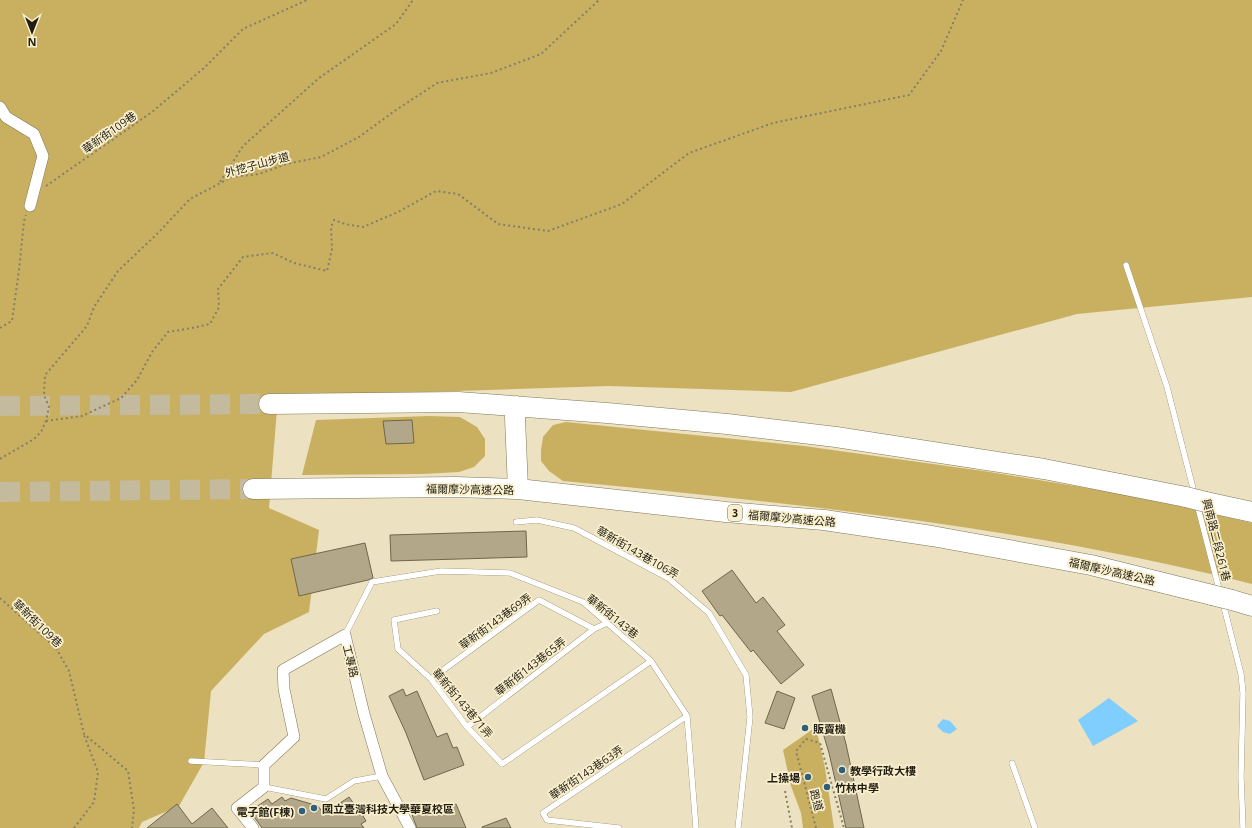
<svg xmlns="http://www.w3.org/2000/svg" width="1252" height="828" font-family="'Open Sans','Noto Sans TC',sans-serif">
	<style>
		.green { fill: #c9b060 }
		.water { fill: #80cefe }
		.building { fill: #b2a889; stroke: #706649 }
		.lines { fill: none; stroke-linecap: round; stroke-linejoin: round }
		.motorway-tunnel { stroke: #c4ba9d; stroke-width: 20; stroke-dasharray: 20 10; stroke-linecap: butt }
		.service-casing { stroke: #807759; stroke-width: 6 }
		.minor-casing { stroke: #807759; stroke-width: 12 }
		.motorway-casing { stroke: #807759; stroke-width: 21 }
		.path { stroke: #857e68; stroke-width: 2; stroke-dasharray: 2 3; stroke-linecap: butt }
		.service { stroke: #fff; stroke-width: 5.5 }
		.minor { stroke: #fff; stroke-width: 11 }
		.motorway { stroke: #fff; stroke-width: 20 }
		.motorway-bridge-casing { stroke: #807759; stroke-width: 21; stroke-linecap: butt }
		.motorway-bridge { stroke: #fff; stroke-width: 20 }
		.poi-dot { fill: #2d5f7d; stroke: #f9efcd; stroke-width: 1.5 }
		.labels { text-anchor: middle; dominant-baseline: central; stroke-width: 3.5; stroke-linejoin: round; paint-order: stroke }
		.shield { fill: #f9efcd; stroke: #625d4a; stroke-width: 1 }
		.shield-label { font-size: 10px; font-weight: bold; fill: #221e12 }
		.street-label { font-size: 11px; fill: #221e12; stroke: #f9efcd }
		.poi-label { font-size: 11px; font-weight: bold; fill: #221e12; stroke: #f9efcd; text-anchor: start }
	</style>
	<rect width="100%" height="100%" fill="#ece1c0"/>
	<path class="green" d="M0,0H1252V297L1077,314L791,392L609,386L278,397L269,508L319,530L309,612L264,634L211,691L204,762L179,806L142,822L139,828H0Z
		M429,416L460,417L477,427L485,439V456L474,467L459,472L423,474L302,475L316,420Z
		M566,422L804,446L990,472L1135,496L1252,523V584C1026,527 794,503 563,481L549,471L541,461V450L543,437L553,425Z
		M816,727L825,768L834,828H803L801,813L791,786L783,750Z"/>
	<path class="water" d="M1109,698L1138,721L1093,746L1078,720Z
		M943,719L950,721L957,729L950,734L943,732L937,726Z"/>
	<path class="building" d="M412,420L414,443L386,444L383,421Z
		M526,531L527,557L391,561L390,535Z
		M365,543L373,578L368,580L299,596L291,559Z
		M732,570L756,603L763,597L785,625L777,631L804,665L781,684L753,650L751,652L722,615L720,616L702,591Z
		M403,689L406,696L417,691L437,737L447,733L453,748L457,747L464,765L424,780L406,733L389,696Z
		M831,689L846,744L864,828H846L829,753L812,696Z
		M777,691L795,698L784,729L765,723Z
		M282,797L285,801L291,798L318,806L324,814L349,797L357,808L360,805L366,814L363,816L366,821L361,824L364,828H262L250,811L268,799L272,804Z
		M177,804L192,824L212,808L228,828H147Z
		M456,804L466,828H417L412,815L430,808L432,814Z
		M506,818L511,828H482V827Z"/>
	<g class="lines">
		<path class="motorway-tunnel" d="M0,406L269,404
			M0,492L253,489"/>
		<defs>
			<path id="service" d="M1126,265L1167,387L1195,496
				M1197,504L1220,593
				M516,522L537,520L574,528L668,578L709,613L746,675L750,717L738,828
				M1223,603L1241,674L1243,693L1241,777L1243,828
				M437,611L394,620L398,649L431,679L467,727L502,764L651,661
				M345,635L372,582L441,571L510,573L583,602L651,661L687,716L696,828
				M431,679L539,600L594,629
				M467,727L594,629L607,623
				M191,761L264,765
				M1012,763L1035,828
				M264,787L326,799L354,781L382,776
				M619,828L547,820L543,813L687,716"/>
			<path id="minor" d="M0,107L6,117L34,134L43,156L30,206
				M253,828L237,808L264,787V765L294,737L284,689L283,670L345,635L364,714L382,776L410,828"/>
			<path id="motorway" d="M269,404L458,402L607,413L727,424L836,437L1044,469L1186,497
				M516,406L515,418L518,489
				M253,489L456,487L518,489L726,512L824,520L932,536L1091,565L1212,595
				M1206,502L1252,512
				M1232,600L1252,606"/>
		</defs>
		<use href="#service" class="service-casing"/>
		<use href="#minor" class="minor-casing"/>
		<use href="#motorway" class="motorway-casing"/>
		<path class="path" d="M220,182L243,146L319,78L396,24L413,0
			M46,186L152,112L204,68L243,29L307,0
			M0,328L12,321L19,270L24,221L26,215
			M46,421L82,416L121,398L137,380L152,352L168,332L192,328L210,324L219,307L218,289L243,257L273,253L294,263L327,271L332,249L331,227L334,220L345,224L363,227L398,212L436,191L458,194L498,224L548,231L622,204L689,153L773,123L909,95L941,51L963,0
			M0,459L34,439L41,432L46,421L49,407L44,395L45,375L87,326L94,307L118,271L158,233L190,199L232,177L259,174L286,164L321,157L359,137L396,110L437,83L491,73L541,54L599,0
			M0,598L56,648L69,671L84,734L128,771L134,810L132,828
			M785,791L792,828
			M74,828L94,802L98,772L84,735
			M816,828L796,751L806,739L820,743L844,828"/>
		<use href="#service" class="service"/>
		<use href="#minor" class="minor"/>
		<use href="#motorway" class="motorway"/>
		<defs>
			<path id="motorway-bridge" d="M1186,497L1206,502
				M1212,595L1232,600"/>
		</defs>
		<use href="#motorway-bridge" class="motorway-bridge-casing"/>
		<use href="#motorway-bridge" class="motorway-bridge"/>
	</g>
	<g class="poi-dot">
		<circle cx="805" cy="728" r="4"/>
		<circle cx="842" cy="770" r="4"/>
		<circle cx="808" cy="777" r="4"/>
		<circle cx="827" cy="787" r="4"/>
		<circle cx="314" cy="808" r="4"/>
		<circle cx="302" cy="811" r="4"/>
	</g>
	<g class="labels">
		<rect class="shield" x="728" y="505" width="14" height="16" rx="3"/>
		<g class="shield-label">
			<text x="735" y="513">3</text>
		</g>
		<g class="street-label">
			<text transform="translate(109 132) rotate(-35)">華新街109巷</text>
			<text transform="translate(257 164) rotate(-15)">外挖子山步道</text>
			<text transform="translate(470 489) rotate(1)">福爾摩沙高速公路</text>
			<text transform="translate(792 518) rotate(5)">福爾摩沙高速公路</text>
			<text transform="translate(1217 540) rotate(76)">興南路二段261巷</text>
			<text transform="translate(638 552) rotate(30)">華新街143巷106弄</text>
			<text transform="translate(1112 571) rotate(13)">福爾摩沙高速公路</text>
			<text transform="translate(613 616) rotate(39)">華新街143巷</text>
			<text transform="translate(495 621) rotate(-36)">華新街143巷69弄</text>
			<text transform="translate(38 623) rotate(44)">華新街109巷</text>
			<text transform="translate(351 661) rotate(76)">工專路</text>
			<text transform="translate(530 666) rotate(-38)">華新街143巷65弄</text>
			<text transform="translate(463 703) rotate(50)">華新街143巷71弄</text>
			<text transform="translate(586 772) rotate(-34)">華新街143巷63弄</text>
			<text transform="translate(817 800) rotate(75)">跑道</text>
		</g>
		<g class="poi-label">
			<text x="813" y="728">販賣機</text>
			<text x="850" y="770">教學行政大樓</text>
			<text x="800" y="777" text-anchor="end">上操場</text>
			<text x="835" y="787">竹林中學</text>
			<text x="322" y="808">國立臺灣科技大學華夏校區</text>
			<text x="294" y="811" text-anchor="end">電子館(F棟)</text>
		</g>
	</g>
	<g transform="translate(32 32) rotate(180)" stroke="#f9efcd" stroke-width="3" paint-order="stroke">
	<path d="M0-3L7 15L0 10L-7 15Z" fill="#221e12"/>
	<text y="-6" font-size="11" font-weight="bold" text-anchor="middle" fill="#221e12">N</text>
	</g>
</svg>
